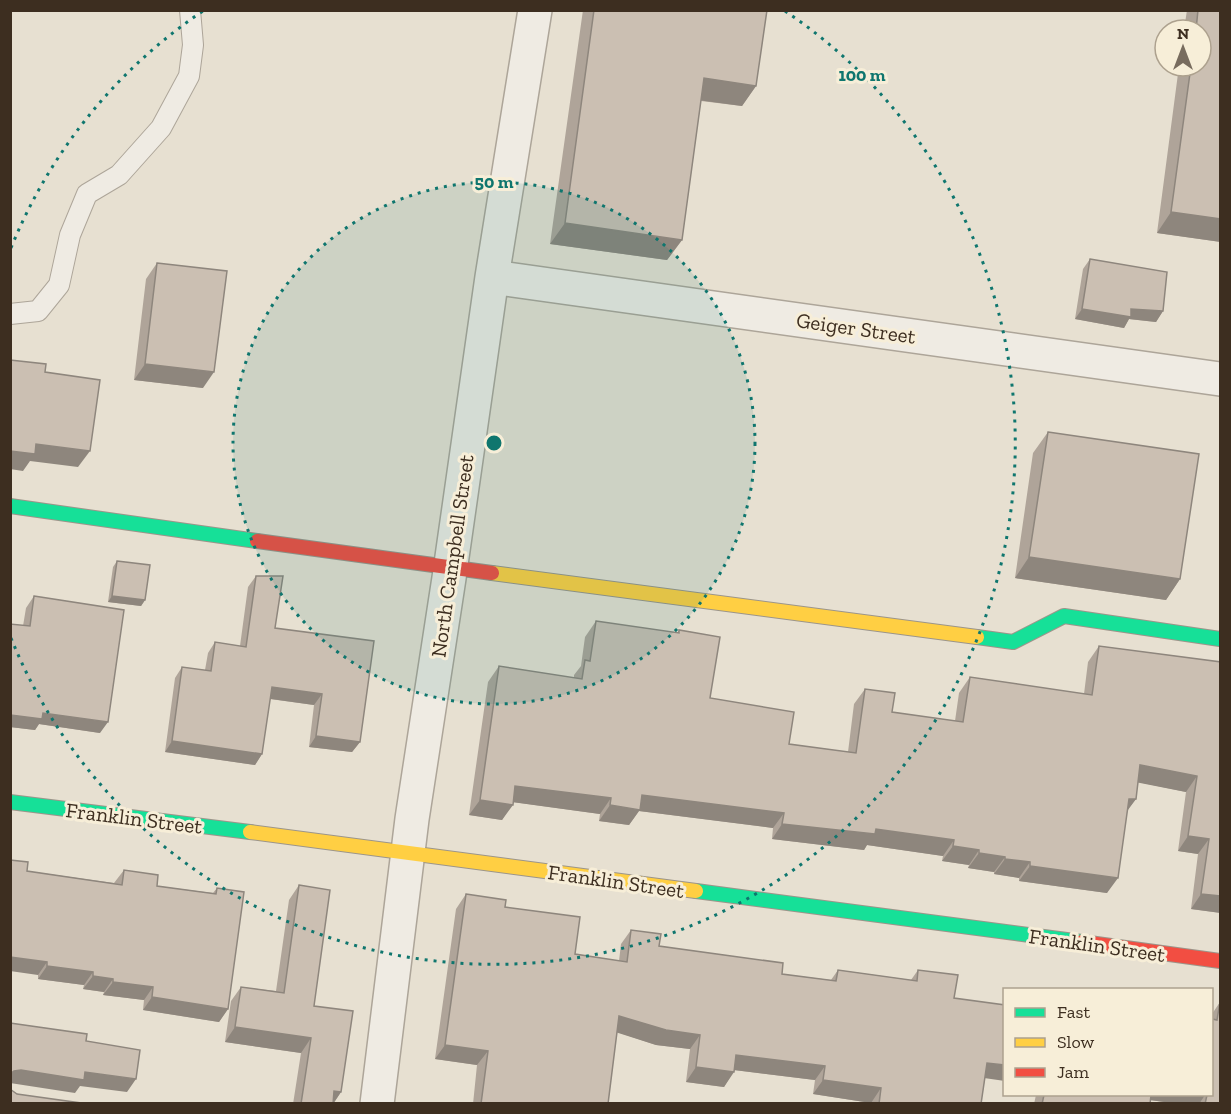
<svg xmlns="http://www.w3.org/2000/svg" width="1231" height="1114" font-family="'Zilla Slab',serif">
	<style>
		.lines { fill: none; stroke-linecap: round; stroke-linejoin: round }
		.lane-casing { stroke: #ada599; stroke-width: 22 }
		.street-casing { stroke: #ada599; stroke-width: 36 }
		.fast-casing { stroke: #9c958a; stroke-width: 16 }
		.slow-casing { stroke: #9c958a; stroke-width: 16 }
		.jam-casing { stroke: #9c958a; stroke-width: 16 }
		.lane { stroke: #efebe3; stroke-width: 20 }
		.street { stroke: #efebe3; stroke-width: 33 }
		.fast { stroke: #16e098; stroke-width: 14 }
		.slow { stroke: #ffcf43; stroke-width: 14 }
		.jam { stroke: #f24e42; stroke-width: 14 }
		.wall { fill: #afa499 }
		.shaded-wall { fill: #8e867d }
		.building { fill: #cbbfb2; stroke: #8e867d; stroke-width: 1.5 }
		.ring { fill: none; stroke: #0f766e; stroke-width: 3; stroke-dasharray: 3 6 }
		.labels { text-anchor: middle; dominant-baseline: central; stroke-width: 6; stroke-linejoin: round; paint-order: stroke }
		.street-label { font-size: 21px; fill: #3d2e20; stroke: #f7eed8 }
		.centre { fill: #0f766e; stroke: #f7eed8; stroke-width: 3 }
		.ring-label { font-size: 18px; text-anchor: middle; font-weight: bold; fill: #0f766e; stroke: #f7eed8; stroke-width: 6; stroke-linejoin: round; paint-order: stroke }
	</style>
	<rect width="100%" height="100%" fill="#e7e0d1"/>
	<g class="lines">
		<defs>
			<path id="lane" d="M10,314L38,311L59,285L70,235L87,194L119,175L161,128L189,76L193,45L190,10"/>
			<path id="street" d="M492,277L1220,379
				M377,1104L412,819L449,578L492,277L535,10"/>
			<path id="fast" d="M10,506L257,541
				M977,637L1013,642L1064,616L1220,639
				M10,802L250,832
				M696,891L1082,942"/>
			<path id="slow" d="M492,573L977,637
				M250,832L696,891"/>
			<path id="jam" d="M257,541L492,573
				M1082,942L1220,961"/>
		</defs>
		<use href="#lane" class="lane-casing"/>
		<use href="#street" class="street-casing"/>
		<use href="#fast" class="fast-casing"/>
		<use href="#slow" class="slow-casing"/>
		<use href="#jam" class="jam-casing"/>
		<use href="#lane" class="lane"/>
		<use href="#street" class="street"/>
		<use href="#fast" class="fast"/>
		<use href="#slow" class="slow"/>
		<use href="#jam" class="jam"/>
	</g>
	<path class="wall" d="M583,10H767L756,86L742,106L701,101L682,240L667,260L550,244Z
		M1187,10H1221V242L1157,233L1179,66H1201V30H1184Z
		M1090,259L1163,311L1156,322L1129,319L1124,328L1075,319L1083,269Z
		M157,263L203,388L134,380L146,279Z
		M1048,432L1180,579L1166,600L1015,578L1033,453Z
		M117,561L145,600L141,606L108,602L113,567Z
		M256,576L275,628L360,742L352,752L309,747L314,705L270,699L262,754L255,765L165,752L175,678L182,667L205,670L208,653L215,642L240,646L248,587Z
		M34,596L100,733L39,724L35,730L10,727V624L23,626L26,608Z
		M596,621L677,633L679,630L710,698L789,744L848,752L854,704L865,689L892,712L955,721L959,693L970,677L1084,694L1088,662L1099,646L1221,662V913L1191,909L1198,854L1178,851L1186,792L1138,782L1136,799L1127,810L1107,893L1019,881V878L994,874V872L968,868L969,865L942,861L943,856L867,845L864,850L772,839L773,828L639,811L629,825L599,821L600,814L513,802L502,820L469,815L488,682L499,666L574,678V675L581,666L585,637Z
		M124,870L157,886L213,893L217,888L228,1009L219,1022L143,1010L144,1000L103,995L104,992L83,989L84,985L38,979V975L27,871L114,883Z
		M299,885L314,1006L341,1092L333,1104H293L301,1053L225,1042L231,1001L241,987L276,991L289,900Z
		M466,894L505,907L575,954L619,961L621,944L631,930L659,946L782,974L831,980L838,970L911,980L918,970L954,998L985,1078L981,1104H870L871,1103L813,1094L815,1080L734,1070L724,1087L686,1082L690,1049L656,1045L617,1032L608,1104H473L477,1065L435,1059L456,909Z
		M1220,1002L1221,1104H1179L1150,1100V1104H1034L1036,1095H1212V1014Z"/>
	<path class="shaded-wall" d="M704,78L756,86L742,106L690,99Z
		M1171,212L1221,219V242L1157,233Z
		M565,223L682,240L667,260L550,244Z
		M1082,309H1131L1163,311L1156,322L1129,319L1124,328L1075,319Z
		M145,364L214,372L203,388L134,380Z
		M36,444L90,451L78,467L30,461L23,471L10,469V451Z
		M1029,557L1180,579L1166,600L1015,578Z
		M112,596L145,600L141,606L108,602Z
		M272,687L322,694L314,705L264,698Z
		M43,713L108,722L100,733L39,724L35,730L10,727V716L11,715Z
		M316,736L360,742L352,752L309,747Z
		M172,741L262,754L255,765L165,752Z
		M1140,765L1197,776L1186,792L1130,781Z
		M515,786L611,798L600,814L504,801Z
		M642,795L784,813L773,828L639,811L629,825L599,821L610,805Z
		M1129,799H1136L1125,814Z
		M480,800L513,805L502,820L469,815Z
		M782,824L876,829L954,840L943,856L867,845L864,850L772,839Z
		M1188,836L1209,839L1198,854L1178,851Z
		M953,846L979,850L969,865L942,861Z
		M979,853L1005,857L994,872L968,868Z
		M1005,859L1030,862L1019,878L994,874Z
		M1030,866L1118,878L1107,893L1019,881Z
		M1201,894L1221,896V913L1191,909Z
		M10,957L47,962L38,975L10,971Z
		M47,966L93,972L84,985L38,979Z
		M93,976L113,979L104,992L83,989Z
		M113,982L153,987L144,1000L103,995Z
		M152,997L228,1009L219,1022L143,1010Z
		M619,1016L700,1035L690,1049L656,1045L609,1030Z
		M235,1027L311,1038L301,1053L225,1042Z
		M445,1045L488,1051L477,1065L435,1059Z
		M736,1055L825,1066L815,1080L726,1069Z
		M987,1063L1005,1065V1081L977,1077Z
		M696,1067L734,1072L724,1087L686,1082Z
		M21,1070L85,1072L136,1079L127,1092L80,1086L75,1093L10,1083V1074L14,1071Z
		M823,1080L881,1088L871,1103L813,1094Z
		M334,1091L341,1092L333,1104H325Z
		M1145,1095H1205L1199,1104H1179L1142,1099Z"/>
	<path class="building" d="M594,10H767L756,86L704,78L682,240L565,223Z
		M1198,10H1221V219L1171,212L1191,66H1201V30H1196Z
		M1090,259L1167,272L1163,311L1131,309V317L1082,309Z
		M157,263L227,271L214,372L145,364Z
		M10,360L46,364L45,372L100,380L90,451L36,444L35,454L10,451Z
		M1048,432L1199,454L1180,579L1029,557Z
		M117,561L150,565L145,600L112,596Z
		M256,576H283L275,628L374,641L360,742L316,736L322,694L272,687L262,754L172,741L182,667L211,671L215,642L246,647Z
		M34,596L124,610L108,722L43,713L42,719L11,715L10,721V624L30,626Z
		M596,621L679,633V630L720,637L710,698L794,712L789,744L856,753L865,689L895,693L892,712L963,722L970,677L1092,695L1099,646L1221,662V896L1201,894L1209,839L1188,836L1197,776L1140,765L1136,799H1129L1118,878L1030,866V862L1005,859V857L979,853V850L953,846L954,840L876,829L875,834L782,824L784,813L642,795L640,810L610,805L611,798L515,786L513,805L480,800L499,666L582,679L585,660L590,661Z
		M10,860L28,862L27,871L122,885L124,870L158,875L157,886L216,894L217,888L244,892L228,1009L152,997L153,987L113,982V979L93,976V972L47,966V962L10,957Z
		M299,885L330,890L314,1006L353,1011L341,1092L334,1091L333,1104H301L311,1038L235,1027L241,987L284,993Z
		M466,894L506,900L505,907L580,917L575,954L627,962L631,930L661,934L659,946L783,963L782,974L836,981L838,970L917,981L918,970L958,975L954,998L1005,1005V1065L987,1063L981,1104H879L881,1088L823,1080L825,1066L736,1055L734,1072L696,1067L700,1035L666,1030L619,1016L608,1104H481L488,1051L445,1045Z
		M1220,1002L1221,1003V1104H1205L1207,1095H1212V1019L1217,1020Z
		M10,1023L87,1034L86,1041L140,1050L136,1079L85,1072L84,1080L21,1070L14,1071L10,1074Z
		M10,1089L17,1094L81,1103V1104H10Z
		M1044,1095H1151L1150,1104H1042Z"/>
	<circle cx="494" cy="443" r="261" fill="#0f766e" fill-opacity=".12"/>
	<g class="ring">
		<circle cx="494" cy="443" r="261"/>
		<path d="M11 248A521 521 0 0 1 203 11M785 11A521 521 0 1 1 11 638"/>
	</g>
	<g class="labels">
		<g class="street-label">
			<text transform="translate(856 328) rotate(8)">Geiger Street</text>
			<text transform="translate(452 556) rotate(-82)">North Campbell Street</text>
			<text transform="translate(134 818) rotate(7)">Franklin Street</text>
			<text transform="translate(616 881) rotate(8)">Franklin Street</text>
			<text transform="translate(1097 945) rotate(8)">Franklin Street</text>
		</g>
	</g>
	<circle cx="494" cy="443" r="9" class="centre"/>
	<g class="ring-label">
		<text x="862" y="81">100 m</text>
		<text x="494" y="188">50 m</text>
	</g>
	<rect width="1231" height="1114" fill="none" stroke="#3d2e20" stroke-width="24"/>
	<rect x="1003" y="988" width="210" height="108" fill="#f7eed8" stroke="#ada18e" stroke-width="1.5"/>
	<rect x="1015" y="1008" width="30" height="9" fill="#16e098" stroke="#ada18e" stroke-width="1.5"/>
	<text x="1057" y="1018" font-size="18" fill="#3d2e20">Fast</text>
	<rect x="1015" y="1038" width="30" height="9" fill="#ffcf43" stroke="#ada18e" stroke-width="1.5"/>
	<text x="1057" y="1048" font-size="18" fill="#3d2e20">Slow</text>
	<rect x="1015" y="1068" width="30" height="9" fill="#f24e42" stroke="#ada18e" stroke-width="1.5"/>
	<text x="1057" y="1078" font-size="18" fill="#3d2e20">Jam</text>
	<g transform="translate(1183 48)"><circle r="28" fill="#f7eed8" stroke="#ada18e" stroke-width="1.5"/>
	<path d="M0-4.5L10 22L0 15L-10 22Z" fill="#786c5e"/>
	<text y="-9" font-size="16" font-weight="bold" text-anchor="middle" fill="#3d2e20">N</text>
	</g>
</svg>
